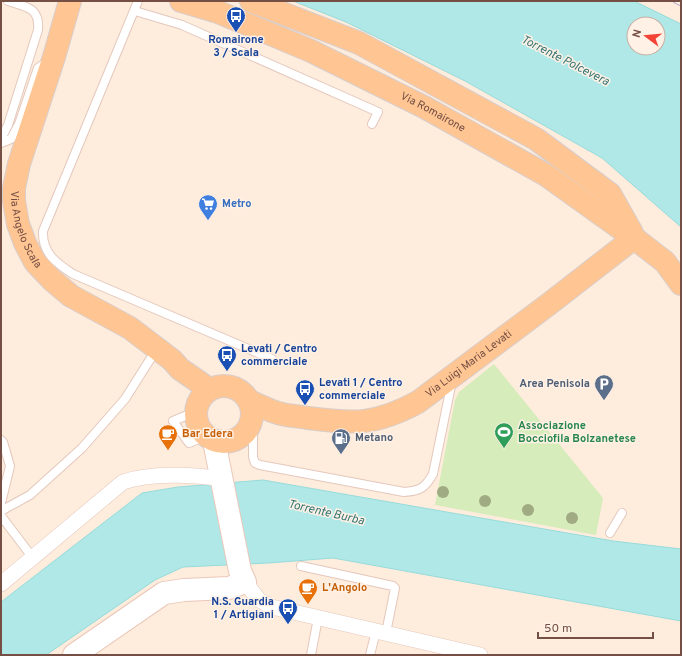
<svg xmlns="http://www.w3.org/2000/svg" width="682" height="656" font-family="Overpass,sans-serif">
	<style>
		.green { fill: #d6ecbb }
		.water { fill: #b0e8e8; stroke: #96dbdb; fill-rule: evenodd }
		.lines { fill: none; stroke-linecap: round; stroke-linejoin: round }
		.service-casing { stroke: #e4c8bc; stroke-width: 10 }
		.minor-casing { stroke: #e4c8bc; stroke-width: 16 }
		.secondary-casing { stroke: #eac7b8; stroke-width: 24 }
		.primary-casing { stroke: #d8cdcb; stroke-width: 24 }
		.service { stroke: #fff; stroke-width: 8 }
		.minor { stroke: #fff; stroke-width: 15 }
		.secondary { stroke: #fff; stroke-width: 22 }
		.primary { stroke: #ffc693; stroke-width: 22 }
		.rail-casing { stroke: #ac9cc7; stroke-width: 4.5 }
		.rail { stroke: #fff1e5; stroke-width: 3; stroke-dasharray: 9; stroke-linecap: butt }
		.tree { fill: #a0ab83 }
		.labels { text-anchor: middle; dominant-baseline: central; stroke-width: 3; stroke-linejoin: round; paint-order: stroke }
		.transit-label { font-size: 11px; font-weight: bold; fill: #164399; stroke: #fff1e5; text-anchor: start }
		.street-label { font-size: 11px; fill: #754e44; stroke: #fff1e5 }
		.shop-label { font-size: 11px; font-weight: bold; fill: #366cbe; stroke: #fff1e5; text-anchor: start }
		.service-label { font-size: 11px; font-weight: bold; fill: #4e5e75; stroke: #fff1e5; text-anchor: end }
		.leisure-label { font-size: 11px; font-weight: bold; fill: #27864d; stroke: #fff1e5; text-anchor: start }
		.food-label { font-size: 11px; font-weight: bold; fill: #c56008; stroke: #fff1e5; text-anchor: start }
		.water-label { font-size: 12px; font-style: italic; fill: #347575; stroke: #fff1e5 }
	</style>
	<rect width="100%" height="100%" fill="#feecdd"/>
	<path class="green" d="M494,364L603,498L596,535L435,505L455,400L459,392Z"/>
	<path class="water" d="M293,1H634L681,24V227L602,158L465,81L346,22ZM634,24H658V48H634Z
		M263,480L613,541L681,549V621L333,558L269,563L183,567L155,580L46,655H1V602L142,493L178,487Z"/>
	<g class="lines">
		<defs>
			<path id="service" d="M138,1L43,231C42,253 56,263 73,274L272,359
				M135,11L182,25L378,112L372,124
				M1,139L8,125L38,30C40,7 26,7 8,1
				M1,143L11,139L19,124L38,68L48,61
				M195,412L173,421L189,443L206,436
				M247,431L253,437V457L255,463L260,465L404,492C420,491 425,488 433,474L452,381
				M1,440L3,442L10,466L1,503
				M1,511L30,495L82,448L125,399L156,350
				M1,516L33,558
				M610,533L622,513
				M301,566L393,586L395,588L386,633
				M311,655L318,618
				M370,655L376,631"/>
			<path id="minor" d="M245,582L259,600L272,607L480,655
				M1,584L123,482C149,473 194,474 221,479"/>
			<path id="secondary" d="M74,655L164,593L184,590L229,588L245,582L240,571L214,441"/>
			<g id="primary">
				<path id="s1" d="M70,1L54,57L19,164L14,188V201L18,224L25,243L35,262L52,280L71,296L130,328L172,360L180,369L209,389"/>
				<path id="s2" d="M181,1L218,12L311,51L424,107L546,175L634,238L665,262L681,284"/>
				<path d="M251,1L359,43L536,139L610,194L632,233"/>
				<circle cx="224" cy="414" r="28"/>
				<path id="s3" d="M249,401C259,405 268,410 278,413C287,416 298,416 308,418C354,424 376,425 418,402L549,304L634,238"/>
			</g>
		</defs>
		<use href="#service" class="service-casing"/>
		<use href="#minor" class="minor-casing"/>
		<use href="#secondary" class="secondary-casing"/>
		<use href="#primary" class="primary-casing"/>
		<use href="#service" class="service"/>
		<use href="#minor" class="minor"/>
		<use href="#secondary" class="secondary"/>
		<use href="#primary" class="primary"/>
		<defs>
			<path id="rail" d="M675,1L681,4"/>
		</defs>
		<use href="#rail" class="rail-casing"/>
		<use href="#rail" class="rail"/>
	</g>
	<g class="tree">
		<circle cx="443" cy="492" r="6"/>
		<circle cx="485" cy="501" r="6"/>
		<circle cx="528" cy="510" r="6"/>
		<circle cx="572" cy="518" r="6"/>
	</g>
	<defs>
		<symbol id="bus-pin" viewBox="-11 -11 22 30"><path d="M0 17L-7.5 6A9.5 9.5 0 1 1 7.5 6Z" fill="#1a4fb4" stroke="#fff1e5"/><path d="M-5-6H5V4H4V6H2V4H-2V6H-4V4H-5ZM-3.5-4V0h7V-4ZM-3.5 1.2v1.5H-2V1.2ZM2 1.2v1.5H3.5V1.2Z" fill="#fff"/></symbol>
		<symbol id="supermarket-pin" viewBox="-11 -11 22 30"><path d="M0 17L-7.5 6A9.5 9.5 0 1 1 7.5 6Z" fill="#3f7fe0" stroke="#fff1e5"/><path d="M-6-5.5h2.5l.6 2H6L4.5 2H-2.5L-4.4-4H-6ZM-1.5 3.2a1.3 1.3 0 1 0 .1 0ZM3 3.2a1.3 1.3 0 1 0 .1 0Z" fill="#fff"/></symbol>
		<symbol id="parking-pin" viewBox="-11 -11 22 30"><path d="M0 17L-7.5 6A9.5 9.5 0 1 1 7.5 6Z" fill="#5c6f8a" stroke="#fff1e5"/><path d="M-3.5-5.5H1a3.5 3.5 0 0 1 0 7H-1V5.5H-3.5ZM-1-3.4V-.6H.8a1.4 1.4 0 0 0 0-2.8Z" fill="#fff"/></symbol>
		<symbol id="stadium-pin" viewBox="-11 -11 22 30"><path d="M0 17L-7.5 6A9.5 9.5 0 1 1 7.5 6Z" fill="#2e9e5b" stroke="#fff1e5"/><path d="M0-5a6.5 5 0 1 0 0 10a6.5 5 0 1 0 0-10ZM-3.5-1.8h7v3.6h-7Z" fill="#fff"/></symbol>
		<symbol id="cafe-pin" viewBox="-11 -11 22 30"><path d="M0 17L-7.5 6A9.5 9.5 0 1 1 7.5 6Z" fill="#e8710a" stroke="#fff1e5"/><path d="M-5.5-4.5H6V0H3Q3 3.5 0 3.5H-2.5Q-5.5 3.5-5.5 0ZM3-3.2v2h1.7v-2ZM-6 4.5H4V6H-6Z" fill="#fff"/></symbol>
		<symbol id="fuel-pin" viewBox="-11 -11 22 30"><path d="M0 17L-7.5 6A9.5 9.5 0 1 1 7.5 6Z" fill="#5c6f8a" stroke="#fff1e5"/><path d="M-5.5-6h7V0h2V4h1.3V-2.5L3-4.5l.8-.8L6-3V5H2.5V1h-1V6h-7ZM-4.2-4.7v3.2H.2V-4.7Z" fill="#fff"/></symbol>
	</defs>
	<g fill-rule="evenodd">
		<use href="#bus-pin" x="225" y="5" width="22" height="30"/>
		<use href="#supermarket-pin" x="197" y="193" width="22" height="30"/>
		<use href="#bus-pin" x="216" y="344" width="22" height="30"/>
		<use href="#parking-pin" x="593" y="373" width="22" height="30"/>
		<use href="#bus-pin" x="294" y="378" width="22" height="30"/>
		<use href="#stadium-pin" x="493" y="421" width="22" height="30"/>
		<use href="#cafe-pin" x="157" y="423" width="22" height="30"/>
		<use href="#fuel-pin" x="330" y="427" width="22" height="30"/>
		<use href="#cafe-pin" x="297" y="577" width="22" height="30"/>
		<use href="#bus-pin" x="277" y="597" width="22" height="30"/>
	</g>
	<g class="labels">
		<g class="transit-label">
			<text x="236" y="40" text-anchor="middle">Romairone<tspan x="236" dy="13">3 / Scala</tspan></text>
			<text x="241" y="349">Levati / Centro<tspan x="241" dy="13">commerciale</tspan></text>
			<text x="319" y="383">Levati 1 / Centro<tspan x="319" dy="13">commerciale</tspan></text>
			<text x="274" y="602" text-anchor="end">N.S. Guardia<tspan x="274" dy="13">1 / Artigiani</tspan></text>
		</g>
		<g class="street-label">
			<text stroke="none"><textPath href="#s2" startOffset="276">Via Romairone</textPath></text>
			<text stroke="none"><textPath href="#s1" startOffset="239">Via Angelo Scala</textPath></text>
			<text stroke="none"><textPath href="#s3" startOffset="239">Via Luigi Maria Levati</textPath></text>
		</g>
		<g class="shop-label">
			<text x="222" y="204">Metro</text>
		</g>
		<g class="service-label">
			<text x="590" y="384">Area Penisola</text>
			<text x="355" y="438" text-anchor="start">Metano</text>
		</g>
		<g class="leisure-label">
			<text x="518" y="426">Associazione<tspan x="518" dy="13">Bocciofila Bolzanetese</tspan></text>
		</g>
		<g class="food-label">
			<text x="182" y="434">Bar Edera</text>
			<text x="322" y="588">L'Angolo</text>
		</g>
		<g class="water-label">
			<text transform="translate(565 61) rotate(27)">Torrente Polcevera</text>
			<text transform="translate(326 513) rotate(13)">Torrente Burba</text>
		</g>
	</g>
	<rect width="682" height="656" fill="none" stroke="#754e44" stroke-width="4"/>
	<g transform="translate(646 36) rotate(286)"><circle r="19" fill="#fff1e5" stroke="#c8b0a5"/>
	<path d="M0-3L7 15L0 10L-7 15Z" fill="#f34336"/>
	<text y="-6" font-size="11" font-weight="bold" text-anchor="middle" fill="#754e44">N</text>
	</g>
	<path d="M538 632v6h115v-6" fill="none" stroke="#754e44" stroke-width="2"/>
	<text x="544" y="632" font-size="12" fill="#754e44" stroke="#fff1e5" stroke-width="3" paint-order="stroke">50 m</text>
</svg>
